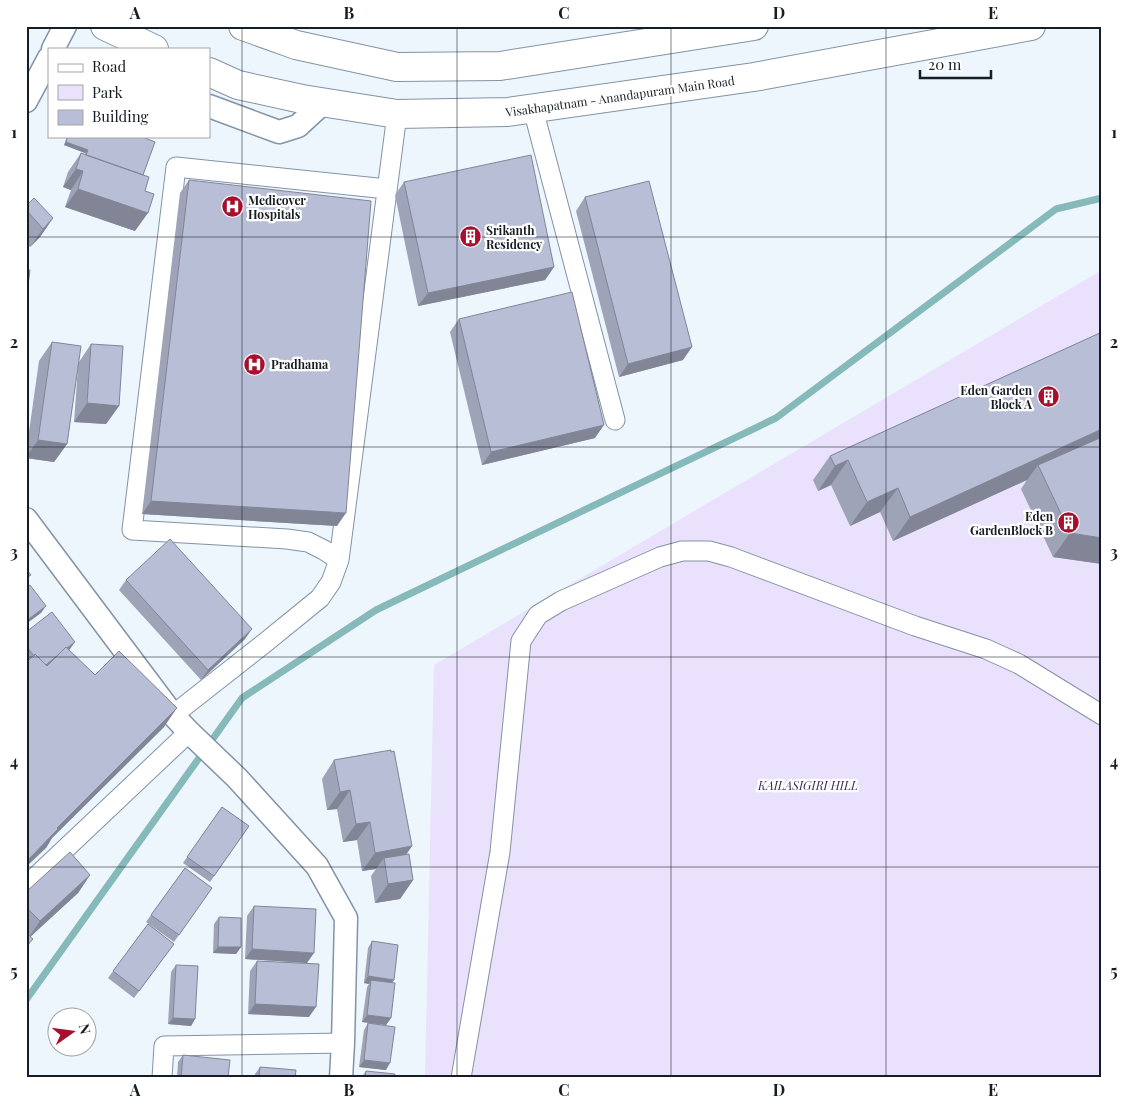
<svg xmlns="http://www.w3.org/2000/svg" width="1128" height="1104" font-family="'Playfair Display',serif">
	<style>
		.green { fill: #eae1fc }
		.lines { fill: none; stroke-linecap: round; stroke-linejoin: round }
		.stream { stroke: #85b9ba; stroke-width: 7 }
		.minor-casing { stroke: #8293a6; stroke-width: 21 }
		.tertiary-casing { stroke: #8293a6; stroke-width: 25 }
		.primary-casing { stroke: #8293a6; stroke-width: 30 }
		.minor { stroke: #fff; stroke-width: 19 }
		.tertiary { stroke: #fff; stroke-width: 22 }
		.primary { stroke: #fff; stroke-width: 28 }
		.wall { fill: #9ea3b8 }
		.shaded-wall { fill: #818596 }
		.building { fill: #b8bed6; stroke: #818596 }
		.grid { fill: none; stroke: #161d24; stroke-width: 1; stroke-opacity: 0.55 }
		.labels { text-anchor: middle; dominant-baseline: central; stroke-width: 4.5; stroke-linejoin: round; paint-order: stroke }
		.street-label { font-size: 12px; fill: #161d24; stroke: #fff }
		.poi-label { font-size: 12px; font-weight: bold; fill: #161d24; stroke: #fff; text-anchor: start }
		.park-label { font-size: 12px; font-style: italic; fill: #3d2859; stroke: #fff }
		.neatline { fill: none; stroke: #161d24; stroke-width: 2 }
		.grid-label { font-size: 16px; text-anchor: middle; font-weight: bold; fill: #161d24 }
	</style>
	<rect width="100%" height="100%" fill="#edf5fd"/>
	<path class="green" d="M1102,270V1078H425L434,665Z"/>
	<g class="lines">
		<path class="stream" d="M26,1000L242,698L376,610L776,418L1056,209L1102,198"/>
		<defs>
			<path id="minor" d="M533,109L615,420
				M387,189L176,167L132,530L287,539L308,542L324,550L339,560L397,114
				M173,715L266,642L320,598L331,582L339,560
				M26,886L189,732
				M162,1078L164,1046L343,1043
				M461,1078L500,852L521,641L538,615L561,601L660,557L682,551H709L731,557L915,626L986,649L1019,664L1102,715"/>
			<path id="tertiary" d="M53,49L65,26
				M26,101L49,58
				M209,106L279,132L298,126L323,103
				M26,519L173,715L189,732L237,778L317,866L346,918L343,1043L341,1078"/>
			<path id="primary" d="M105,26L154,49
				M243,26L296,45L397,67L500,66L754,26
				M209,72L238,85L302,99L397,114L508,112L754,77L1031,26"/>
		</defs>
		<use href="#minor" class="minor-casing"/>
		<use href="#tertiary" class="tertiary-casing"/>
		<use href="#primary" class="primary-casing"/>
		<use href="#minor" class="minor"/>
		<use href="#tertiary" class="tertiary"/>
		<use href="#primary" class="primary"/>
	</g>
	<path class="wall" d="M67,136H140L145,191L135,231L65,207L71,190L63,187L68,172L81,153L85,155V153L64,145Z
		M189,180L337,526L142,514L180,193Z
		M404,182L554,267L545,280L418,306L395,195Z
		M585,197L683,360L619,377L576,211Z
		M26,202L28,204L53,218L40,237L30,247L26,243Z
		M459,319L595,438L482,465L450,332Z
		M1102,332V564L1053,557L1021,489L1027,480L893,541L880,512L850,526L831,485L818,491L813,480L830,456Z
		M52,342L79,362L91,344L119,406L106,424L74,422L78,367L67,444L54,462L26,458V453L39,361Z
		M126,580L245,639L201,680L119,590Z
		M26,632L70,649L69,650L95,675L164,727L52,838L46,848L28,661L26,659Z
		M334,760L412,846L406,854L413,880L400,899L375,903L371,876L376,869L362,871L357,840L343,842L337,809L327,810L322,779Z
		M222,807L249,826L210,882L183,863Z
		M185,868L212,888L174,942L146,922Z
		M90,875L78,893L30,936L26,949V892Z
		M254,906L307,963L245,959L247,916Z
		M219,917L241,947L236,954L213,953L214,924Z
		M148,924L174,944L134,998L108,978Z
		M372,941L394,980L392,983L391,1018L386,1025L362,1022L367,987L369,984L364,983L368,948Z
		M257,961L309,1017L248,1014L250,971Z
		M176,965L195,1019L191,1026L168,1024L171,972Z
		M368,1023L386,1070L359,1067L364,1030Z
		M183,1055L228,1078H177L178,1062Z
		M260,1067L295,1078H254L255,1074Z
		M366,1071L394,1078H361Z"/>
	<path class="shaded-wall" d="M66,142L88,150L85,153L64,145Z
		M76,169L83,171L71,190L63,187Z
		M78,189L148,213L135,231L65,207Z
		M53,218L40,237L30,247L43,229Z
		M554,267L545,280L418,306L428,293Z
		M692,347L683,360L619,377L628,364Z
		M87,403L119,406L106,424L74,422Z
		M604,425L595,438L482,465L491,452Z
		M1102,429V446L1038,465L1027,480L893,541L910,517Z
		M38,440L67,444L54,462L26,458V457Z
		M848,460L831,485L818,491L835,466Z
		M898,488L880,512L850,526L867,502Z
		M151,501L346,513L337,526L142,514Z
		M1070,533L1102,538V564L1053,557Z
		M46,606L41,613L26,624V621Z
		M252,629L245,639L201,680L208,670Z
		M75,642L70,649L38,674L42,667Z
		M177,708L164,727L52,838L46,848L26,867V862L57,828Z
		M350,790L337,809L327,810L340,792Z
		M370,822L357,840L343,842L356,824Z
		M412,846L399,865L384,858L376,869L362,871L375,853Z
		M90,875L78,893L27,940L40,921Z
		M413,880L400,899L375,903L388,884Z
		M218,947H241L236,954L213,953Z
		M252,949L314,953L307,963L245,959Z
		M368,976L394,980L389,986L371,980L369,984L364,983Z
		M255,1004L316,1007L309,1017L248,1014Z
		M367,1015L391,1018L386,1025L362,1022Z
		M173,1018L195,1019L191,1026L168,1024Z
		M364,1060L390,1063L386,1070L359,1067Z"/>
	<path class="building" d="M68,136H140L155,142L143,175L86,155L88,150L66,142Z
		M81,153L149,177L145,191L154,194L148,213L78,189L83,171L76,169Z
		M531,155L554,267L428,293L404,182Z
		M189,180L371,201L346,513L151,501Z
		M649,181L692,347L628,364L585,197Z
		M34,198L53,218L43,229L28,212L26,214V202L28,204Z
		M26,270H30L27,293H26Z
		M572,292L604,425L491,452L459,319Z
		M1102,332V429L910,517L898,488L867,502L848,460L835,466L830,456Z
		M52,342L81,346L67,444L38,440Z
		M91,344L123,346L119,406L87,403Z
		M1102,437V538L1070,533L1038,465Z
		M170,539L252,629L208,670L126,580Z
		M26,569L31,575L26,578Z
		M30,585L46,606L26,621V588Z
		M52,612L75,642L67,648L66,647L58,655L46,665L35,654L34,656L26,646V632Z
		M66,647L95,675L119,651L177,708L57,828L58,829L26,862V663L35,654L47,666Z
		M391,750V752L394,751L412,846L375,853L370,822L356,824L350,790L340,792L334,760Z
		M222,807L249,826L214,876L187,857Z
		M70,852L90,875L40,921L26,907V892Z
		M409,854L413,880L388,884L384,858Z
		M185,868L212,888L179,935L151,915Z
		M254,906L316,909L314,953L252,949Z
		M219,917L241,918V947H218Z
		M148,924L174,944L139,991L113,971Z
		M26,933L33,939L26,947Z
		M372,941L398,945L394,980L368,976Z
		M257,961L319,964L316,1007L255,1004Z
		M176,965L198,966L195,1019L173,1018Z
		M371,980L395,983L391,1018L367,1015Z
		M368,1023L395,1027L390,1063L364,1060Z
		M183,1055L230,1060L228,1078H181Z
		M260,1067L296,1070L295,1078H259Z
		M366,1071L395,1074L394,1078H365Z"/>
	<path class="grid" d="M242,26V1078M457,26V1078M671,26V1078M886,26V1078M26,237H1102M26,447H1102M26,657H1102M26,867H1102"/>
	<defs>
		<symbol id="hospital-disc" viewBox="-11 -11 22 22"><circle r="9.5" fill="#a80f2e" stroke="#fff"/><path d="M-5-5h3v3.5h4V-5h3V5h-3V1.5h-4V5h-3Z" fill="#fff"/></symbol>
		<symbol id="building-disc" viewBox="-11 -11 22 22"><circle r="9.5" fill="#a80f2e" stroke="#fff"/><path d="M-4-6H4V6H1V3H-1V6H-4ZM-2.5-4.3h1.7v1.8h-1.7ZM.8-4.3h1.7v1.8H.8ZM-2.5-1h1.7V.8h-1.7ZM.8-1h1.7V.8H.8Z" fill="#fff"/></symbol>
	</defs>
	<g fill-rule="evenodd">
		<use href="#hospital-disc" x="220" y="194" width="25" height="25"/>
		<use href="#building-disc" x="458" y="224" width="25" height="25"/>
		<use href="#hospital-disc" x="242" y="352" width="25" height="25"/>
		<use href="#building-disc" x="1036" y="384" width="25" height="25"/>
		<use href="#building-disc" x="1056" y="510" width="25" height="25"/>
	</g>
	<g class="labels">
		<g class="street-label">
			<text transform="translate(620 96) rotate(-8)">Visakhapatnam - Anandapuram Main Road</text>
		</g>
		<g class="poi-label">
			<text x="248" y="200">Medicover<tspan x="248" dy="14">Hospitals</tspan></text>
			<text x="486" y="230">Srikanth<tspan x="486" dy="14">Residency</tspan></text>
			<text x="271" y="364">Pradhama</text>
			<text x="1032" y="390" text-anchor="end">Eden Garden<tspan x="1032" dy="14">Block A</tspan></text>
			<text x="1053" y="516" text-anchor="end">Eden<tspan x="1053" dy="14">GardenBlock B</tspan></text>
		</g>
		<g class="park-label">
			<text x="808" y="785">KAILASIGIRI HILL</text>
		</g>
	</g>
	<rect width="1128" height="1104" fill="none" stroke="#ffffff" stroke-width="55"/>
	<rect x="48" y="48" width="162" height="90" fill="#ffffff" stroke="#a2a5a7"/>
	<rect x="58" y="64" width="25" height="8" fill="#ffffff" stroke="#a2a5a7"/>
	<text x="92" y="72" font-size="15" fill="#161d24">Road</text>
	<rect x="58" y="85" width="25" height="15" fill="#eae1fc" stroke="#a2a5a7"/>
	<text x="92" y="98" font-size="15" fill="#161d24">Park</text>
	<rect x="58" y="110" width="25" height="15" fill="#b8bed6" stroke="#a2a5a7"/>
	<text x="92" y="122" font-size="15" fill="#161d24">Building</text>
	<g transform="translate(72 1032) rotate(76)"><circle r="24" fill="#ffffff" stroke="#a2a5a7"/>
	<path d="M0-4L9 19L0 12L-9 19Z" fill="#a80f2e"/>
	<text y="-8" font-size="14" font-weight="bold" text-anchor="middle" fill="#161d24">N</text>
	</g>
	<path d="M920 70v8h71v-8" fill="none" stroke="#161d24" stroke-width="2.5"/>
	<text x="928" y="70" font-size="15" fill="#161d24" stroke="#ffffff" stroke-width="4" paint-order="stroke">20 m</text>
	<rect x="28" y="28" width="1072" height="1048" class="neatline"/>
	<g class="grid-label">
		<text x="135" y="19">A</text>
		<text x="349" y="19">B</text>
		<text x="564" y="19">C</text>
		<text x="779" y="19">D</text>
		<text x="993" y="19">E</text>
		<text x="14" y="138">1</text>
		<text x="1114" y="138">1</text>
		<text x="14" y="348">2</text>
		<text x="1114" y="348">2</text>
		<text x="14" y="558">3</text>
		<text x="1114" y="558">3</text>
		<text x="14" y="767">4</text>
		<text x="1114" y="767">4</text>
		<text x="14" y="977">5</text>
		<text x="1114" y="977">5</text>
		<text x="135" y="1096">A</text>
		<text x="349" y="1096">B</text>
		<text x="564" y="1096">C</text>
		<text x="779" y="1096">D</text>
		<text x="993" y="1096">E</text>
	</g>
</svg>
